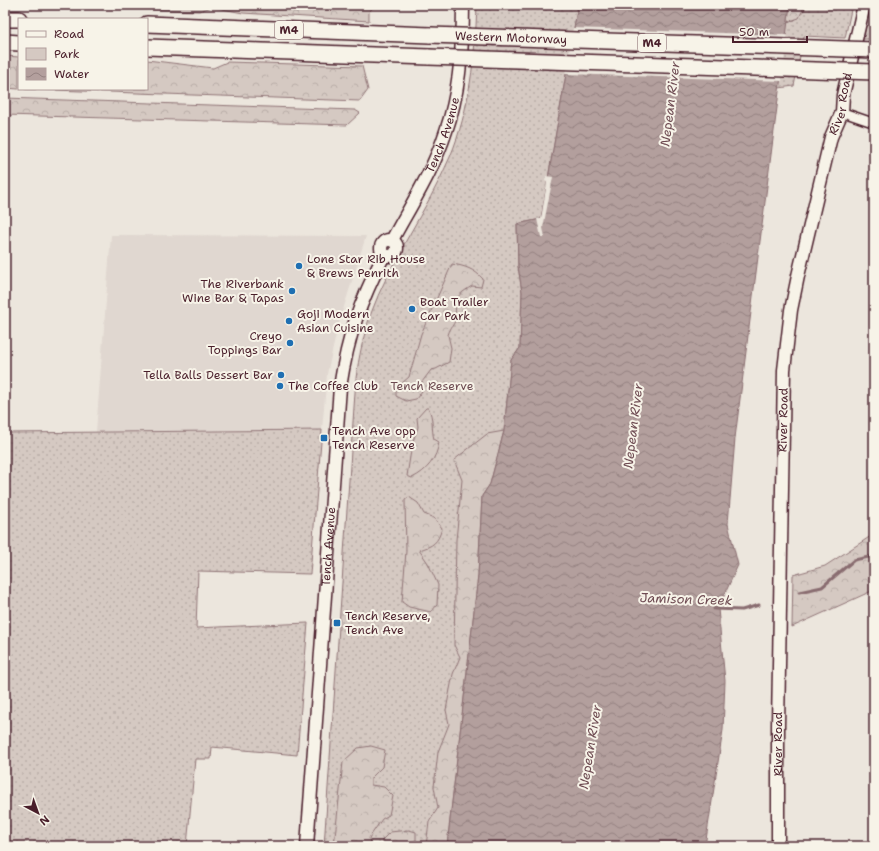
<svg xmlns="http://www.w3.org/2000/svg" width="879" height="851" font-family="'Shantell Sans',sans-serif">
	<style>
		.built { fill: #e0d7d0 }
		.green { fill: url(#green-dots); stroke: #907476 }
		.forest { fill: url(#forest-crowns); stroke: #907476 }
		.water { fill: url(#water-waves); stroke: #896c6f }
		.pier { fill: #ece6dd }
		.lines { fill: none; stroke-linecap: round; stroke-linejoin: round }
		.stream { stroke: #896c6f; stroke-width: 3 }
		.street-casing { stroke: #4a1f2b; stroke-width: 11 }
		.secondary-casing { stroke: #4a1f2b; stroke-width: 15 }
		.highway-casing { stroke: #4a1f2b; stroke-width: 18 }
		.street { stroke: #f7f3e8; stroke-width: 8 }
		.secondary { stroke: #f7f3e8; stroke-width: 12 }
		.highway { stroke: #f7f3e8; stroke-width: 15 }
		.highway-bridge-casing { stroke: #4a1f2b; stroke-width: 18; stroke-linecap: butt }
		.highway-bridge { stroke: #f7f3e8; stroke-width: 15 }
		.poi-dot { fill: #1f6fb2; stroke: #f7f3e8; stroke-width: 1.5 }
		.labels { text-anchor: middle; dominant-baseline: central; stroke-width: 4; stroke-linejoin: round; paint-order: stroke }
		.shield { fill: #f7f3e8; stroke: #7e5f64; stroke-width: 1 }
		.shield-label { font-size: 11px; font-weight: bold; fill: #4a1f2b }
		.street-label { font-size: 12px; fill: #4a1f2b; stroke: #f7f3e8 }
		.poi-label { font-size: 12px; fill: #4a1f2b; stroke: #f7f3e8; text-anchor: start }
		.park-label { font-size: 12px; fill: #6d4a51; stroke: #f7f3e8 }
		.water-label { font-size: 13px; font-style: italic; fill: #6f4c53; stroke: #f7f3e8 }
	</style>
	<defs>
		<pattern id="green-dots" width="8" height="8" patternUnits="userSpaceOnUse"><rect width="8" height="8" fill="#d5c9c2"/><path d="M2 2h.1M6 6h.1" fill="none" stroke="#b8aca7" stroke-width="1.8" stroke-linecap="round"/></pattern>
		<pattern id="forest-crowns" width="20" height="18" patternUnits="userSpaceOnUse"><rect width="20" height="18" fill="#d5c9c2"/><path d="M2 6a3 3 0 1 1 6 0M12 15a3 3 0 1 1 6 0" fill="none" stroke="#b8aca7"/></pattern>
		<pattern id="water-waves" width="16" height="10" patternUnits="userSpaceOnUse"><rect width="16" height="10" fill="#b39f9d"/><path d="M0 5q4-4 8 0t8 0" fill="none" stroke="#948180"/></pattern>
	</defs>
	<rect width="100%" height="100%" fill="#ece6dd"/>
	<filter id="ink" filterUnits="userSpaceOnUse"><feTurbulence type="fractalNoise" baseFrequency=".025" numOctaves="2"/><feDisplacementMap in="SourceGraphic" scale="8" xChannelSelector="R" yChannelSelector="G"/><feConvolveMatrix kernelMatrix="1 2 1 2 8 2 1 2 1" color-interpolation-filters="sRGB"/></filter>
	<g filter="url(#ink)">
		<path class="built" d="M111,235L366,236L338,326L327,374L322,430L96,432Z"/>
		<path class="green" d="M477,5H578L541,219L517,224L518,266L522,292L520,348L511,360L504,431L447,846H324L356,378C359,357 363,337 370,316C390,260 427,211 450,157C470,109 475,56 477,5Z
			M805,5H852L845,38L804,36L794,86L779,88L787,22L795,20L805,9Z
			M871,5H874V39H863Z
			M322,430L310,574L198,571L196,628L308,623L297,755L212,747L211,759H195L187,846H5V433Z"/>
		<path class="forest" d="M21,5H375L369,12V21L243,13L212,7L199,11Z
			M790,5H805L799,18L787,22Z
			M5,56L19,57V89L5,88Z
			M147,60L213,68L227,62L362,66L368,90L360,101L25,89H147Z
			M5,98L355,110L360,113L347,125L5,115Z
			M452,264C465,266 474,269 483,279L481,287L472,286C451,299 457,299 455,321C454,324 449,330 448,335L451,348L449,362L436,369L431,370L422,382V391L416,399L406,401L396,396V388L409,377L421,334Z
			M426,408H428C434,417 431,429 434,439L439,442C437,458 427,471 412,478L407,476L412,444L418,427L417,418Z
			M504,431L490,484L482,496L478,576L447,846H426L429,822L438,808L434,787L438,752L449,724L446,710L453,674L460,657L454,645L456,540L462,480L454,460L487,434Z
			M409,497L418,503L424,514L434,518L442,528C438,543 433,546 419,550L428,563L438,585L437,605L431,612L409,607L402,602L406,551L405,500Z
			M874,534V590L792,627L793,575L825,566Z
			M371,746L385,750L382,767L371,778V785L384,787L393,796L389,815L382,819L369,838L370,846H334L343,762L358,748Z
			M409,830L416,832V846H382V840L390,832Z"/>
		<path class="water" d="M578,5H790L735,438L728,524L738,565L718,609L725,681L723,730L705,846H447L478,576L482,496L490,484L504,431L511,360L520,348L522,292L518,266L517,224L541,219Z"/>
		<path class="pier" d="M573,28L787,35L782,81L565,74Z
			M546,176L553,177L543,228L545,237H541L537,219H541L547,182L545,181Z"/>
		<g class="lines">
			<path class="stream" d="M799,592L822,587L854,560L874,556
				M714,609L742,610L759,605"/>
			<defs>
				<path id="street" d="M842,112L874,123"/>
				<g id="secondary">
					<circle cx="389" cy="248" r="8"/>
					<path id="s1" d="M392,240C411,205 434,169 446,131C460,91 463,47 463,5"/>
					<path id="s2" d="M307,846L340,387C348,335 360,302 384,255"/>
					<path id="s3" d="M778,846V725L784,370L791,310L798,276L831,137L842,112L843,95L864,5"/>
				</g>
				<path id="highway" d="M5,19H19
					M147,24L430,35
					M5,42L19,43
					M147,47L429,57"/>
			</defs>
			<use href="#street" class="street-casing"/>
			<use href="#secondary" class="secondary-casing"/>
			<use href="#highway" class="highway-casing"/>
			<use href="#street" class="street"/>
			<use href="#secondary" class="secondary"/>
			<use href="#highway" class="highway"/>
			<defs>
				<g id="highway-bridge">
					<path id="s4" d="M430,35L874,50"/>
					<path d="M429,57L874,72"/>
				</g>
			</defs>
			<use href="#highway-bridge" class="highway-bridge-casing"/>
			<use href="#highway-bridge" class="highway-bridge"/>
		</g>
	</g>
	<g class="poi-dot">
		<circle cx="299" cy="266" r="4"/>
		<circle cx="292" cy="291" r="4"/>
		<circle cx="412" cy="309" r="4"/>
		<circle cx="289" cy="321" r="4"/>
		<circle cx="290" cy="343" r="4"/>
		<circle cx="281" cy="375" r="4"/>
		<circle cx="280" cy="386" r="4"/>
		<rect x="320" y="434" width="8" height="8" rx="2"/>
		<rect x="333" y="619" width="8" height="8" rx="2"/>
	</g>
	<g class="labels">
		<g class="shield">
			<rect x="275" y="21" width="28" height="18" rx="3"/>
			<rect x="638" y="34" width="28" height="18" rx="3"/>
		</g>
		<g class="shield-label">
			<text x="289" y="30">M4</text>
			<text x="652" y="43">M4</text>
		</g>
		<g class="street-label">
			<text stroke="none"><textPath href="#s4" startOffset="81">Western Motorway</textPath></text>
			<text stroke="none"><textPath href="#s3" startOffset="749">River Road</textPath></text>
			<text stroke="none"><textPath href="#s1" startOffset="117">Tench Avenue</textPath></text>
			<text stroke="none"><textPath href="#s3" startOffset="426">River Road</textPath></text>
			<text stroke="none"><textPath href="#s2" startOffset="300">Tench Avenue</textPath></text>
			<text stroke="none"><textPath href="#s3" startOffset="102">River Road</textPath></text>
		</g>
		<g class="poi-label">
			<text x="307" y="259">Lone Star Rib House<tspan x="307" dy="14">&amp; Brews Penrith</tspan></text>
			<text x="284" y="284" text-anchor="end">The Riverbank<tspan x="284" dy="14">Wine Bar &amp; Tapas</tspan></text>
			<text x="420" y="302">Boat Trailer<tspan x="420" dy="14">Car Park</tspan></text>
			<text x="297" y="314">Goji Modern<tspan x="297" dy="14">Asian Cuisine</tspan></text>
			<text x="282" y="336" text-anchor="end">Creyo<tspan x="282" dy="14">Toppings Bar</tspan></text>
			<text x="273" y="375" text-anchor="end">Tella Balls Dessert Bar</text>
			<text x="288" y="386">The Coffee Club</text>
			<text x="332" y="431">Tench Ave opp<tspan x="332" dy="14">Tench Reserve</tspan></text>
			<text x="345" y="616">Tench Reserve,<tspan x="345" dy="14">Tench Ave</tspan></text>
		</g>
		<g class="park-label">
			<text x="432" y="386">Tench Reserve</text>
		</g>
		<g class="water-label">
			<text transform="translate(670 104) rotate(-83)">Nepean River</text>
			<text transform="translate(633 426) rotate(-83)">Nepean River</text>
			<text transform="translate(686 599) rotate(2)">Jamison Creek</text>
			<text transform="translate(590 747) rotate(-81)">Nepean River</text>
		</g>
	</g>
	<rect width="879" height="851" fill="none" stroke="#f7f3e8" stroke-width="20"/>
	<rect x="10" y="10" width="859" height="831" fill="none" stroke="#4a1f2b" stroke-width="1.5" filter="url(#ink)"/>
	<rect x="18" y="18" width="130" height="72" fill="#f7f3e8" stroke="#b29e9c"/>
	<rect x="26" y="31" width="20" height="6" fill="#f7f3e8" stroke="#b29e9c"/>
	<text x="54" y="38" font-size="12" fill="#4a1f2b">Road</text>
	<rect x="26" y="48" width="20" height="12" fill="#d5c9c2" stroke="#b29e9c"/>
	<text x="54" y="58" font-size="12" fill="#4a1f2b">Park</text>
	<rect x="26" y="68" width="20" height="12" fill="url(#water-waves)" stroke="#b29e9c"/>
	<text x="54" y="78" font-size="12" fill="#4a1f2b">Water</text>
	<g transform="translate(38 813) rotate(139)" stroke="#f7f3e8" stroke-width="3" paint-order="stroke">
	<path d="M0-3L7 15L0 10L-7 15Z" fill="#4a1f2b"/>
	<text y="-6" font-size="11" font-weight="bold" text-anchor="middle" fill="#4a1f2b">N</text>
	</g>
	<path d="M733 36v6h74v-6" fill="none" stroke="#4a1f2b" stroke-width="2"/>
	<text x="739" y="36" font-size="12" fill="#4a1f2b" stroke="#f7f3e8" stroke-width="3" paint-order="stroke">50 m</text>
</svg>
